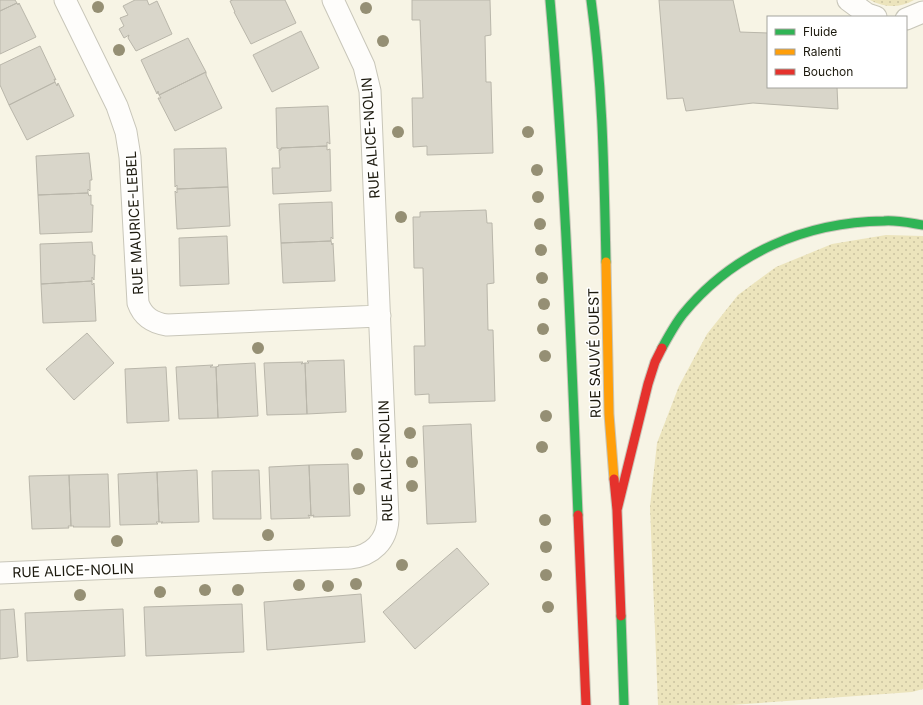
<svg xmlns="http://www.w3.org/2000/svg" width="923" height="705" font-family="Inter,sans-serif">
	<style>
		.grass { fill: url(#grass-dots) }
		.building { fill: #d9d6ca; stroke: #b9b6aa }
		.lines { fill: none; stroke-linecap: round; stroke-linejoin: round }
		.street-casing { stroke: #c8c6b9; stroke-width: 23 }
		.fast-casing { stroke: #c8c6b9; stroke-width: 11 }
		.slow-casing { stroke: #c8c6b9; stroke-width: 11 }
		.jam-casing { stroke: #c8c6b9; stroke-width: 11 }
		.street { stroke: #fefdfb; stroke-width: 21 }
		.fast { stroke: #30b455; stroke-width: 9 }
		.slow { stroke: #ff9f0a; stroke-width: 9 }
		.jam { stroke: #e5322d; stroke-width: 9 }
		.tree { fill: #958f74 }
		.labels { text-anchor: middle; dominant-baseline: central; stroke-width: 3; stroke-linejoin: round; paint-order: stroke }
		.street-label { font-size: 14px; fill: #1c190d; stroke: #fff }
	</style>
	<defs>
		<pattern id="grass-dots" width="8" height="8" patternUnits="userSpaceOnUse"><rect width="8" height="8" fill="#ece4bc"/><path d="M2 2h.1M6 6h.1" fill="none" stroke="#cac3a0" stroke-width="1.8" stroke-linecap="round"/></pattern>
	</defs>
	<rect width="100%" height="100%" fill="#f7f4e5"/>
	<path class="grass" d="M870,0H914C900,8 885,8 870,0Z
		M886,235L923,236V689L912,692L731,705H658L650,507L657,443L679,386L707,334L738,295L776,267L832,244Z"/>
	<path class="building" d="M0,0H15L17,3L0,11Z
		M135,0H147L149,5L157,1L172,34L136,51L128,38L129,35L124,38L119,29L124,26L120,18L128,15L123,6Z
		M233,0H285L296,23L251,44L234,12H235L230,1Z
		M412,0H490L491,35L485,36L486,82H491L493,153L427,155V146L413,147L412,98H423L420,20H412Z
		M659,0H733L740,32L768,33V87H837L838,109L753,103L686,111L683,98L667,99Z
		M17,3L18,5L19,3L36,37L0,54V11Z
		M301,31L319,68L272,92L253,55Z
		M188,38L206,72L159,95L158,91L157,94L141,60Z
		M40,46L56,80L54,79L55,82L9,105L0,85V65Z
		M206,72V75L222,108L175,131L158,98H161L159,95Z
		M55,82L57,86L58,83L74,116L27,140L9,105Z
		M328,106L330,144L327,142V146L281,148V150L277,148L276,108Z
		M327,146V150L330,149L331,191L273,194L272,168H280L279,150H281V148Z
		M226,148L228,187L177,189V185L175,187L174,149Z
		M89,153L92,180H90V191L88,189V193L38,195L36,156Z
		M225,187H228L230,226L177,229L175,191L177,193V189Z
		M88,193L89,196L91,195V205H93L92,232L40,234L38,195Z
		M332,202L333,239L331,237V241L281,243L279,204Z
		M486,210L487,223H492L494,283L487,284L488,330H493L495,401L429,403V394L415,395L414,346H425L423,268H414L413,217H420V212Z
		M227,236L229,284L180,286L179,238Z
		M331,241L332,245L333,243L335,281L283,283L281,243Z
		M92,242L93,255H95L94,280L92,277V281L41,284L40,244Z
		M92,281V285L94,283L96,321L43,323L41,284Z
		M87,333L114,363L74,400L46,369Z
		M344,360L346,412L307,414L305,363H309L307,361Z
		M303,362L301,364L305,363L307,414L267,415L264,363Z
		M255,363L258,416L218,418L216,367L219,366L218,365Z
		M213,365L210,367H216L218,418L179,419L176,367Z
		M166,367L169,421L127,423L125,369Z
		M471,424L476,522L427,524L423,426Z
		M348,464L350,516L313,517L314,515L311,516L309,465Z
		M309,465L311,516L308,515L310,518L271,519L269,467Z
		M197,470L199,522L161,523L163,522H159L157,472Z
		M259,470L261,519H213L212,471Z
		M157,472L159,522H156L158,524L120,525L118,474Z
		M108,474L110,527H73L74,526H71L69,475Z
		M69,475L71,526H68L69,528L32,529L29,476Z
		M457,548L489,584L415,649L383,612Z
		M361,594L365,642L267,650L264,602Z
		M242,604L244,652L146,656L144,607Z
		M14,609L18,657L0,659V610Z
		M123,609L125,656L27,661L25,613Z"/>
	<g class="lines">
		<defs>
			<path id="street" d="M65,0L117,106L126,132L130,157L138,303C143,317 153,323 167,325L380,316
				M848,0L867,14L876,17
				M906,19L923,12
				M0,573L350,558C372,556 387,541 388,519L370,91L364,66L333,0"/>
			<path id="fast" d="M550,0C565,171 571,343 578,515
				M591,0C603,87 604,174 606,262
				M662,348C668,337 675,324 683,314C733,253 805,222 884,221C897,220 910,223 923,225
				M621,616L624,705"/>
			<path id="slow" d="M606,262L609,414L614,479"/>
			<path id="jam" d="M614,479L617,510L621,616
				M617,510L648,384L655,362L662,348
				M578,515L586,705"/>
		</defs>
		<use href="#street" class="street-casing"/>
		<use href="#fast" class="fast-casing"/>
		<use href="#slow" class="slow-casing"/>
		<use href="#jam" class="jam-casing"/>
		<use href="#street" class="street"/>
		<use href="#fast" class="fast"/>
		<use href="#slow" class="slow"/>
		<use href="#jam" class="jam"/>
	</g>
	<g class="tree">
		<circle cx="98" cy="7" r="6"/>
		<circle cx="366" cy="8" r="6"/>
		<circle cx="383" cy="41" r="6"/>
		<circle cx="119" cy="50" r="6"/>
		<circle cx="398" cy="132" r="6"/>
		<circle cx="528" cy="132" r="6"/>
		<circle cx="537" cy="170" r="6"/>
		<circle cx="538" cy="197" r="6"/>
		<circle cx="401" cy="217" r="6"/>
		<circle cx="540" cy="224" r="6"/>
		<circle cx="541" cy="250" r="6"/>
		<circle cx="542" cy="278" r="6"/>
		<circle cx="544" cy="304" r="6"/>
		<circle cx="543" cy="329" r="6"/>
		<circle cx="258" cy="348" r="6"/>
		<circle cx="545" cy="356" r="6"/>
		<circle cx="546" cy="416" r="6"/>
		<circle cx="410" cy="433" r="6"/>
		<circle cx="542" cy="447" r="6"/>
		<circle cx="357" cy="454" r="6"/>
		<circle cx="412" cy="462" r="6"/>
		<circle cx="412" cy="486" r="6"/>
		<circle cx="359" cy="489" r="6"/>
		<circle cx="545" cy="520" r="6"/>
		<circle cx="268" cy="535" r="6"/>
		<circle cx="117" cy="541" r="6"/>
		<circle cx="546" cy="547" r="6"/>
		<circle cx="402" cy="565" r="6"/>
		<circle cx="546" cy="575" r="6"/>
		<circle cx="356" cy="584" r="6"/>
		<circle cx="299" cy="585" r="6"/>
		<circle cx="328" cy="586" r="6"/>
		<circle cx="205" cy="590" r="6"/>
		<circle cx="238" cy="590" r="6"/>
		<circle cx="160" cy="592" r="6"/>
		<circle cx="80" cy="595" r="6"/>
		<circle cx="548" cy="607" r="6"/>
	</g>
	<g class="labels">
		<g class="street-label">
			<text transform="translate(370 138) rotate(-94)">RUE ALICE-NOLIN</text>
			<text transform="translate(134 223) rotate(-93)">RUE MAURICE-LEBEL</text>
			<text transform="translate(594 353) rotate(-91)">RUE SAUVÉ OUEST</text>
			<text transform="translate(385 461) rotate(-92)">RUE ALICE-NOLIN</text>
			<text transform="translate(73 570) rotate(-2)">RUE ALICE-NOLIN</text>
		</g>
	</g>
	<rect x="767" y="16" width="140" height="72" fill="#ffffff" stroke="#a4a39e"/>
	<rect x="775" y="29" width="20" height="6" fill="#30b455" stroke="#a4a39e"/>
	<text x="803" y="36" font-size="12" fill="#1c190d">Fluide</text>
	<rect x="775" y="49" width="20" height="6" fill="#ff9f0a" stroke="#a4a39e"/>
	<text x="803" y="56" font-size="12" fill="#1c190d">Ralenti</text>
	<rect x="775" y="69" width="20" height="6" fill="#e5322d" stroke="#a4a39e"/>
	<text x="803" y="76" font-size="12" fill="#1c190d">Bouchon</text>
</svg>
